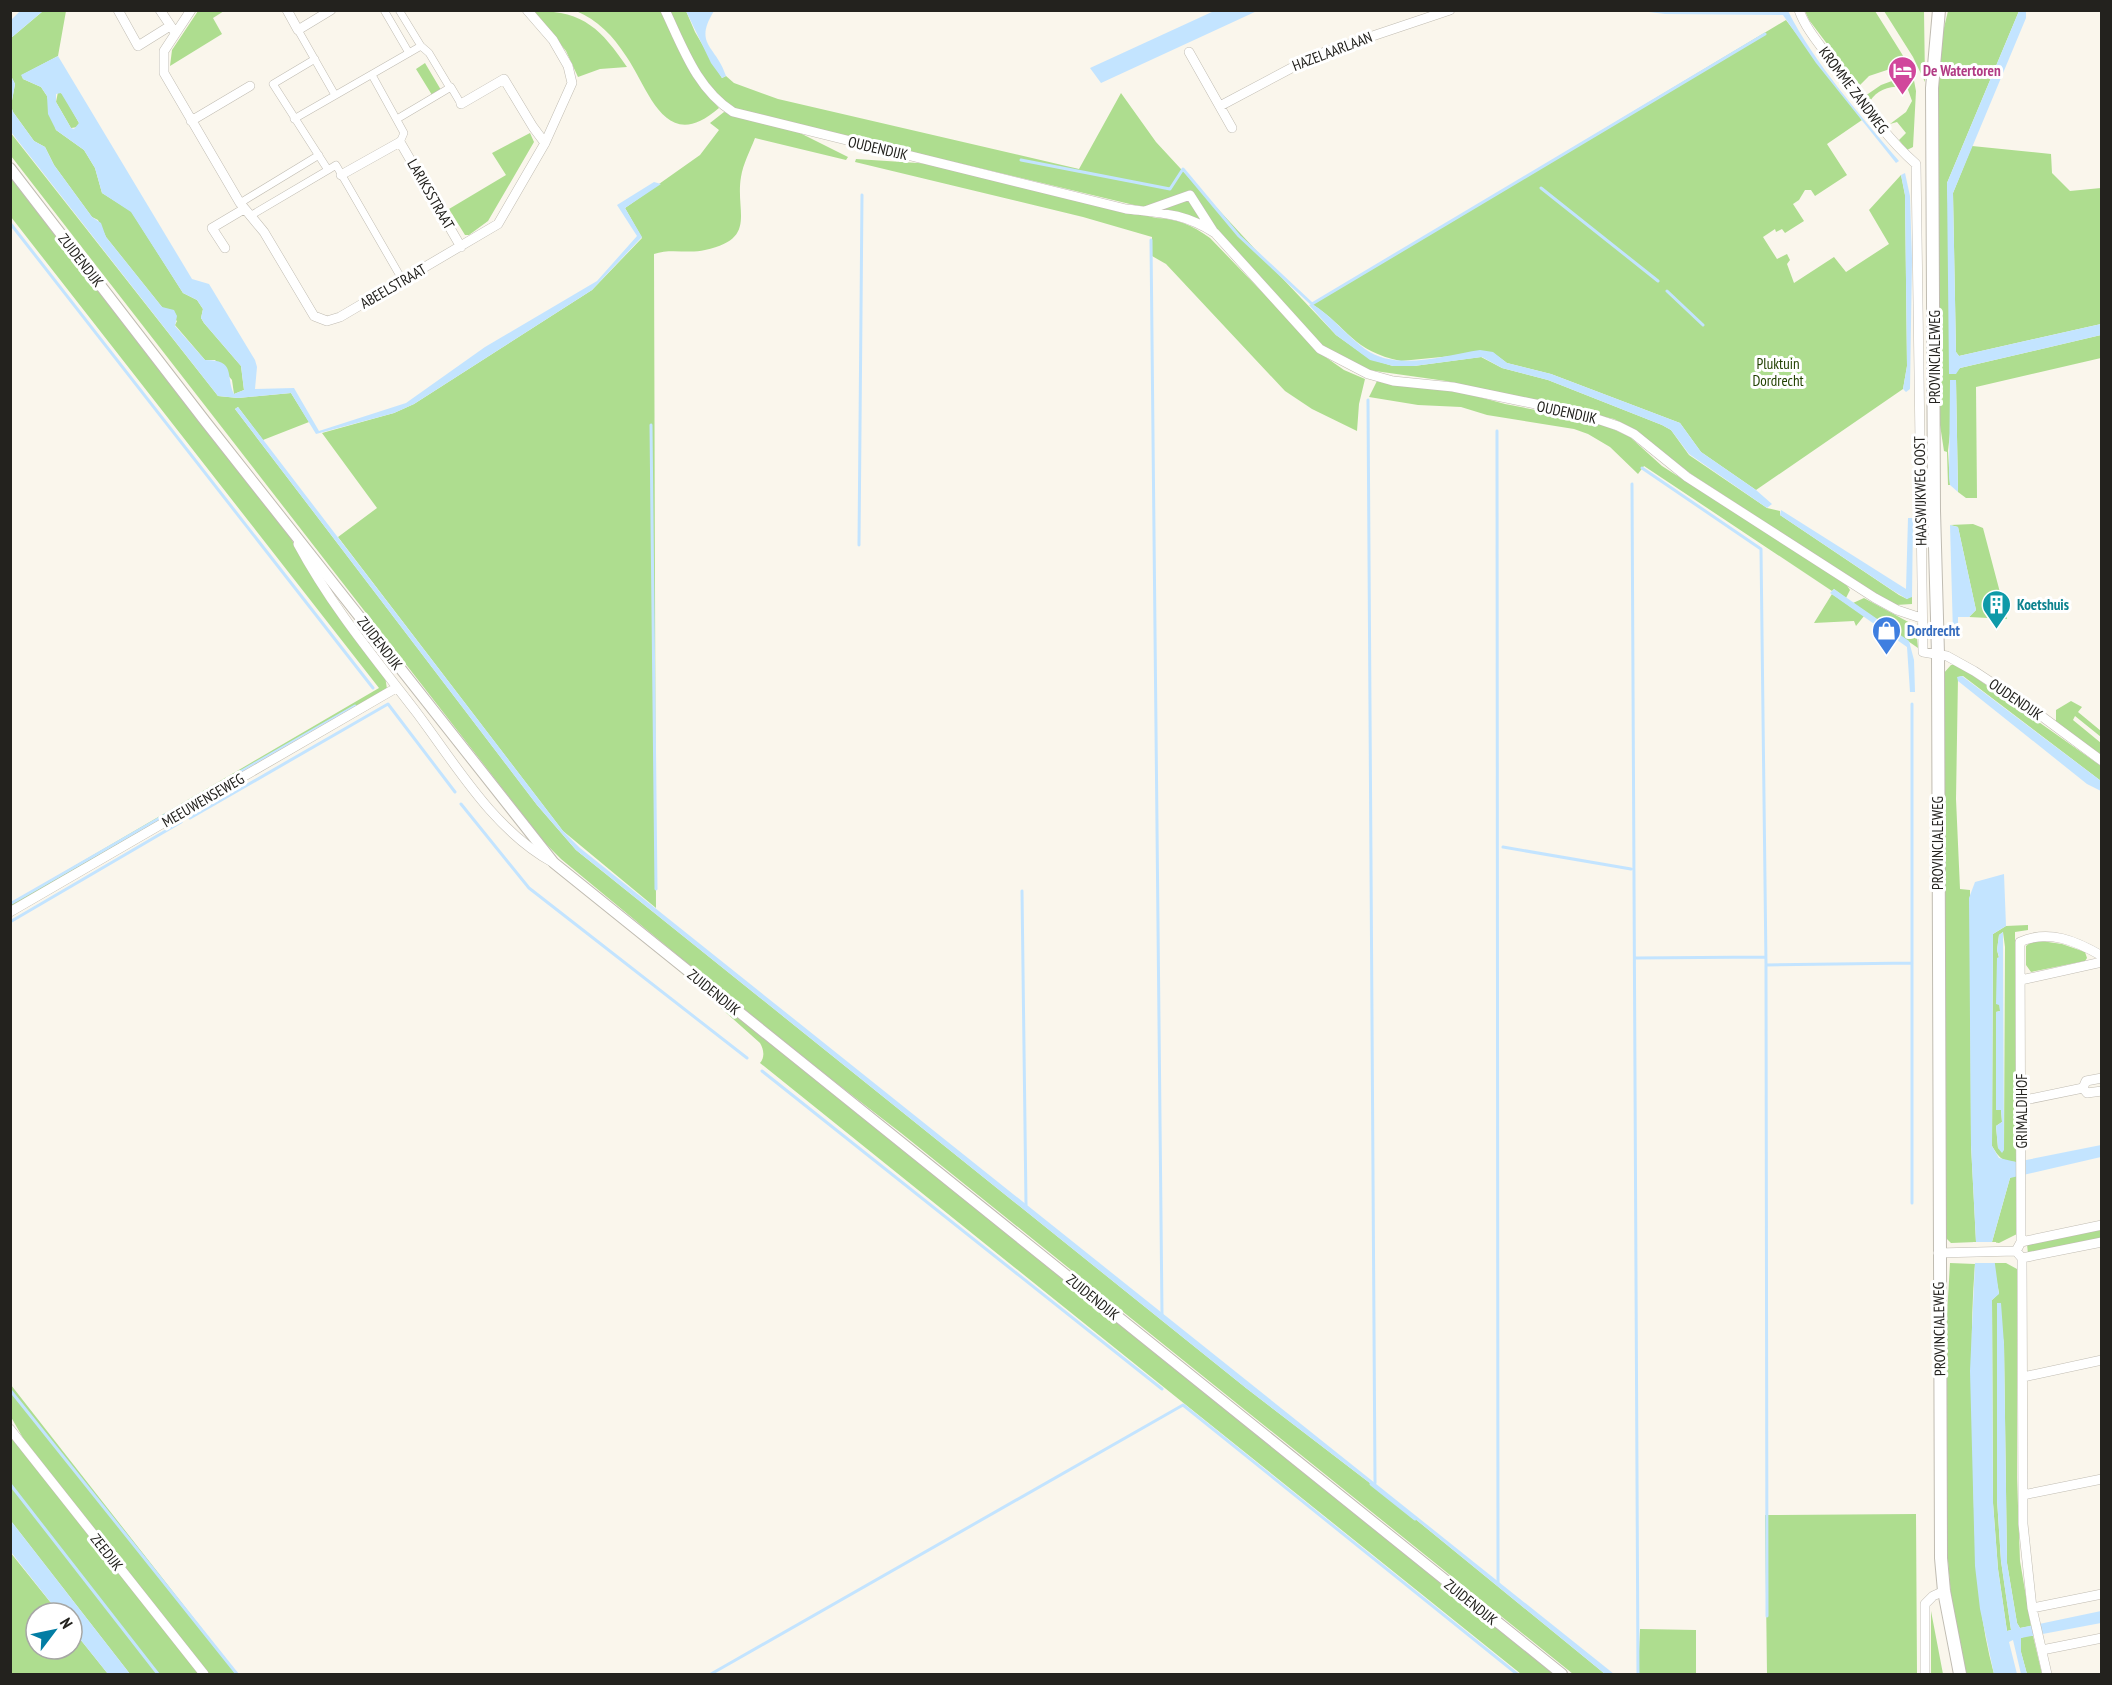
<svg xmlns="http://www.w3.org/2000/svg" width="2112" height="1685" font-family="'PT Sans Narrow',sans-serif">
	<style>
		.green { fill: #aedd8f; fill-rule: evenodd }
		.water { fill: #c3e4ff; fill-rule: evenodd }
		.pier { fill: #faf6ec }
		.lines { fill: none; stroke-linecap: round; stroke-linejoin: round }
		.stream { stroke: #c3e4ff; stroke-width: 3 }
		.pedestrian-casing { stroke: #c0bcb2; stroke-width: 8 }
		.minor-casing { stroke: #c0bcb2; stroke-width: 10 }
		.tertiary-casing { stroke: #c0bcb2; stroke-width: 12 }
		.secondary-casing { stroke: #c0bcb2; stroke-width: 14 }
		.pedestrian { stroke: #fff; stroke-width: 7 }
		.minor { stroke: #fff; stroke-width: 9 }
		.tertiary { stroke: #fff; stroke-width: 10 }
		.secondary { stroke: #fff; stroke-width: 12 }
		.labels { text-anchor: middle; dominant-baseline: central; stroke-width: 6; stroke-linejoin: round; paint-order: stroke }
		.street-label { font-size: 15px; fill: #23221e; stroke: #fff }
		.hotel-label { font-size: 15px; font-weight: bold; fill: #b23c85; stroke: #fff; text-anchor: start }
		.park-label { font-size: 15px; fill: #234203; stroke: #fff }
		.culture-label { font-size: 15px; font-weight: bold; fill: #0d838f; stroke: #fff; text-anchor: start }
		.shop-label { font-size: 15px; font-weight: bold; fill: #366cbe; stroke: #fff; text-anchor: start }
	</style>
	<rect width="100%" height="100%" fill="#faf6ec"/>
	<path class="green" d="M43,11H66L58,56L22,75L23,79L41,87L47,96L56,130L84,150L95,168L102,193L131,211L183,293L197,300L203,309L201,318L204,323L241,366L244,390L234,394L232,380L215,360H205L175,325L177,321L162,307L106,237L98,220L92,217L54,165L45,147L34,141L13,112L11,106L15,84L11,76V38Z
		M198,11H224L213,18L222,34L170,66L172,50Z
		M534,11C583,10 601,29 627,67L600,69L578,77L566,51Z
		M576,11H662L701,87L719,108C665,155 650,91 626,56C613,36 598,20 576,11Z
		M669,11H686L695,32L722,78L726,76L734,83L778,99L1079,169L1121,93L1156,142L1265,260L1336,335L1370,359L1393,366H1414L1481,357L1502,368L1548,380L1662,425L1671,430L1689,455L1767,508L1780,511V515L1899,595L1907,599L1912,595V604L1896,605L1879,596L1691,474L1632,428L1614,419L1446,381L1361,369L1343,361L1304,331L1210,226C1186,210 1161,209 1134,205L737,110C702,88 686,46 669,11Z
		M1805,11H1875L1912,70L1916,91L1913,147L1907,150L1899,140L1906,133L1897,122L1890,124L1906,112L1912,101L1907,87C1894,85 1878,88 1870,101L1865,96L1881,85L1900,78L1896,67L1869,76L1859,86L1809,20Z
		M1884,11H1924L1925,82L1913,57Z
		M1948,11H2025L2026,12L2019,11L1947,183L1956,371L1960,368L2101,335V358L1976,387L1977,498H1966L1958,492L1956,380L1948,451L1950,485H1948L1947,452L1944,451L1940,425L1938,99L1942,36Z
		M1786,20L1862,120L1827,144L1847,175L1815,196L1811,190H1805L1799,200L1793,204L1804,221L1785,233L1782,229L1776,232L1775,229L1763,237L1777,259L1787,254L1790,260L1787,264L1794,283L1834,257L1846,272L1889,244L1869,210L1901,175L1905,195L1907,366L1903,389L1756,490L1701,452L1680,423L1551,374L1507,363L1492,352L1401,361C1352,351 1349,328 1312,304Z
		M425,63L441,90L432,95L416,69Z
		M58,92L63,94L79,123L78,127L71,128L56,102Z
		M724,112L798,132L848,157L846,160L755,138C750,151 743,164 741,177C735,212 758,239 705,250C689,254 670,248 654,254L656,908L563,831L338,537L377,508L322,433L394,413L414,404L592,290L642,238L625,208L700,155L719,130L710,123Z
		M10,132L218,396L238,398L291,393L309,422L263,440L238,407L235,409L537,805L576,850L1246,1388L1392,1500L1605,1674H1573L901,1133L774,1035L561,859L544,842L11,156Z
		M530,133L534,142L488,221L469,235H465L449,209L506,175L492,153Z
		M1972,146L2051,154L2052,173L2070,191L2101,188V324L1959,356L1956,352L1953,193Z
		M856,159L933,164L1156,218C1178,219 1192,225 1210,238L1324,356L1344,370L1365,379L1359,404L1357,431L1312,409L1285,391L1166,264L1152,256V237L1083,217L855,162Z
		M10,176L286,530L318,585L385,676L387,689L11,910V903L379,688L11,217Z
		M1377,381L1457,391L1505,404L1598,422L1630,437L1662,466L1846,584L1850,590L1846,598L1834,589L1832,591L1644,466L1638,474L1610,447L1588,434L1574,429L1487,415L1461,407L1418,405L1369,397Z
		M1973,524L1983,528L2007,619L1969,617L1976,610L1958,527L1950,525Z
		M1832,594L1864,616L1856,626L1854,621L1814,623Z
		M1864,598L1912,624L1916,630L1918,648L1853,603Z
		M1951,665H1958L2101,766V781L1963,676L1958,677L1956,799L1960,889L1970,890L1971,1145L1976,1242L1951,1243L1946,1238L1943,674Z
		M2071,701L2082,707L2078,712L2101,731V737L2075,716L2073,720L2101,743V757L2056,723V710Z
		M2028,925V930L2015,932L2016,1162C2002,1161 1999,1158 1992,1146L1993,934L2006,926ZM2003,932L2005,947L2004,1150L1998,1148L1996,1126L2002,1122L2001,1109H1996V1012L2000,1011L1999,958L1997,950L1999,935Z
		M2034,940L2062,944L2085,952L2087,958L2085,961L2031,972L2026,965V946Z
		M658,952L1557,1674H1521L760,1063C765,1057 764,1050 760,1043Z
		M2016,1174L2017,1234L1999,1243L1992,1242L2010,1178Z
		M2101,1229V1239L2028,1254L2027,1244Z
		M1950,1263L1975,1264C1970,1325 1972,1385 1973,1447C1974,1524 1974,1600 1994,1674H1965L1951,1596L1947,1550L1946,1332Z
		M1993,1263H2006L2017,1269V1478L2020,1561L2031,1626L2020,1628L2017,1623L2007,1563L2004,1344L1997,1303V1499L2001,1561L2011,1630L2007,1631L1998,1569L1993,1503L1992,1300L1999,1293Z
		M11,1385L218,1649L238,1674H208L23,1438L11,1417Z
		M10,1433L202,1674H130L11,1521Z
		M1916,1514L1917,1674H1767L1765,1515Z
		M10,1552L59,1613H36V1649H72V1629L108,1674H11Z
		M1931,1611L1943,1674H1931Z
		M1640,1629L1696,1630V1674H1638Z
		M2026,1636H2033L2042,1674H2027L2021,1652V1638Z"/>
	<path class="water" d="M21,10L43,11L11,38V20Z
		M686,11H714C693,45 716,45 726,76L722,78L711,63Z
		M1214,11H1257L1101,83L1090,68Z
		M1641,11H1788C1814,63 1861,116 1899,161L1896,163L1816,63L1783,15L1665,14Z
		M2019,11L2026,12V18L1953,193L1956,352L1959,356L2101,324V335L1960,368L1956,374H1949L1947,183Z
		M58,56L192,279L209,284L255,360L257,367L255,389L294,388L319,431L406,403L485,347L597,281L637,236L617,205L654,182L661,184L625,208L642,237L592,290L414,404L394,413L316,434L291,393L238,398L218,396L11,132V76L15,84L11,106L13,112L34,141L45,147L54,165L92,217L101,223L106,237L162,307L174,310L177,316L175,326L205,360C237,360 225,376 234,394L244,390L241,366L204,323L201,318L203,309L197,300L183,293L131,212L102,193L95,168L84,150L56,130L48,114L47,96L41,87L23,79L21,75ZM61,93L79,123L74,129L71,128L56,102V94Z
		M1905,173L1910,196L1912,259L1910,389L1906,392L1903,389L1907,366L1905,195L1901,175Z
		M1312,304C1332,316 1347,336 1365,349C1396,372 1446,355 1480,350L1493,352L1507,363L1551,374L1680,423L1701,452L1756,490L1772,504L1767,508L1689,454L1671,430L1662,425L1548,380L1502,368L1482,357L1414,366H1393L1370,360L1336,335L1309,305Z
		M1950,380H1956L1958,492L1950,485L1949,477Z
		M238,407L563,831L580,848L1614,1674H1605L1392,1500L1246,1388L576,850L537,805L235,409Z
		M1781,510L1906,589L1908,518H1913L1912,597L1907,599L1892,590L1780,515Z
		M1950,525L1958,527L1976,610L1969,617H1958V634H1953Z
		M1834,589L1909,641L1914,660L1915,692H1910L1907,647L1830,593Z
		M1962,676L2101,781V791L2087,784L1958,681L1957,677Z
		M2004,874L2006,926L1993,934L1992,1146L1999,1158L2016,1162L2101,1145V1157L2010,1178L1992,1242L1999,1294L1992,1300L1993,1503L1998,1569L2007,1631L2011,1630L2001,1561L1997,1499V1303H2001L2004,1344L2007,1563L2017,1623L2020,1628L2101,1611V1623L2021,1638V1652L2027,1674H2021L2013,1640L2009,1642L2017,1674H1994L1980,1609L1975,1566L1970,1371L1976,1242L1971,1145L1969,898L1975,882Z
		M2003,932L2004,1150L2002,1153L1998,1148L1996,1126L2002,1122L2001,1110H1996V1012L2000,1011L1999,1005L1996,1004L1997,958L1999,957L1997,950L1999,935Z
		M11,1521L130,1674H108L72,1629V1613H59L11,1552Z"/>
	<path class="pier" d="M1973,1242H1996V1263H1972Z"/>
	<g class="lines">
		<path class="stream" d="M1021,160L1170,189L1183,169L1239,236L1312,304L1765,34
			M1541,188L1658,281
			M10,223L373,688
			M1151,240L1162,1315
			M1667,291L1703,325
			M1368,400L1375,1483
			M651,425L656,889
			M1497,431L1498,1584
			M1642,468L1761,549L1766,965L1767,1616
			M1632,484L1638,1674
			M859,545L862,195
			M461,804L529,888L747,1058
			M190,818L388,704L455,792
			M1503,847L1631,869
			M1022,891L1026,1205
			M10,904L355,706
			M10,922L181,822
			M1636,958L1765,957
			M1766,965L1912,963
			M762,1071L1162,1389
			M1912,1203V704
			M10,1390L237,1674
			M10,1484L158,1674
			M1371,1484L1415,1519
			M711,1674L1183,1405L1517,1674"/>
		<defs>
			<path id="pedestrian" d="M384,10L409,53
				M298,30L335,95
				M421,46L429,53L450,88
				M372,75L404,133L400,142
				M294,119L421,46L399,10
				M397,119L451,87L461,104
				M328,170L336,165L403,281
				M240,203L319,155
				M250,216L328,170L273,84L315,59"/>
			<path id="minor" d="M118,10L138,46L170,26
				M160,10L174,31
				M191,10L164,51V73L240,203L264,232L314,316L327,321L340,317L498,224L545,143L572,83L568,66L553,40L527,10
				M287,10L298,30L331,10
				M665,10C683,48 697,89 733,112L1126,209C1161,213 1184,213 1215,233L1320,349L1368,374L1393,381L1453,387L1579,413L1618,426L1634,434L1687,477L1875,598L1897,610L1921,618
				M1799,10C1806,30 1822,47 1834,64C1860,99 1884,136 1916,164L1923,652L1947,656L1974,671L2036,712L2102,761
				M1189,52L1232,128
				M461,104L504,79L533,127L545,143
				M1220,106L1316,55L1450,10
				M191,121L250,86
				M341,175L400,142L461,247
				M1145,211L1190,195L1213,231
				M225,248L212,228L244,209
				M298,544C332,607 374,657 417,713C456,765 493,829 552,862
				M10,912L396,688
				M2021,980L2102,962
				M2102,1078L2086,1081L2083,1088L2087,1093L2102,1091
				M2020,1101L2083,1088
				M2021,1242L2102,1225
				M1938,1253L2016,1251
				M2022,1258L2023,1524L2032,1608L2047,1674
				M2022,1258L2016,1251L2021,1242L2020,942C2049,929 2076,941 2102,956
				M2022,1258L2102,1242
				M2023,1377L2102,1360
				M10,1429L204,1674
				M2023,1495L2102,1479
				M2032,1608L2102,1594
				M2042,1650L2102,1638
				M1925,1674V1604L1933,1596L1944,1591"/>
			<path id="tertiary" d="M10,168L205,421L554,863L1562,1674"/>
			<path id="secondary" d="M1939,10L1932,88L1934,511L1938,654L1941,1558L1944,1591L1960,1674"/>
		</defs>
		<use href="#pedestrian" class="pedestrian-casing"/>
		<use href="#minor" class="minor-casing"/>
		<use href="#tertiary" class="tertiary-casing"/>
		<use href="#secondary" class="secondary-casing"/>
		<use href="#pedestrian" class="pedestrian"/>
		<use href="#minor" class="minor"/>
		<use href="#tertiary" class="tertiary"/>
		<use href="#secondary" class="secondary"/>
	</g>
	<defs>
		<symbol id="hotel-pin" viewBox="-11 -11 22 30"><path d="M0 17L-7.5 6A9.5 9.5 0 1 1 7.5 6Z" fill="#d1479c" stroke="#fff"/><path d="M-6-4.5h1.5V1H6V5H4.5V3h-9V5H-6ZM-4 0a1.8 1.8 0 1 1 3.6 0ZM.5 0V-2.5h3Q6-2.5 6 0Z" fill="#fff"/></symbol>
		<symbol id="building-pin" viewBox="-11 -11 22 30"><path d="M0 17L-7.5 6A9.5 9.5 0 1 1 7.5 6Z" fill="#0f9aa8" stroke="#fff"/><path d="M-4-6H4V6H1V3H-1V6H-4ZM-2.5-4.3h1.7v1.8h-1.7ZM.8-4.3h1.7v1.8H.8ZM-2.5-1h1.7V.8h-1.7ZM.8-1h1.7V.8H.8Z" fill="#fff"/></symbol>
		<symbol id="shop-pin" viewBox="-11 -11 22 30"><path d="M0 17L-7.5 6A9.5 9.5 0 1 1 7.5 6Z" fill="#3f7fe0" stroke="#fff"/><path d="M-5-2.5h2.3a2.7 3.5 0 0 1 5.4 0H5L5.5 6h-11ZM-1.5-2.5h3a1.5 2.3 0 0 0-3 0Z" fill="#fff"/></symbol>
	</defs>
	<g fill-rule="evenodd">
		<use href="#hotel-pin" x="1886" y="54" width="33" height="45"/>
		<use href="#building-pin" x="1980" y="588" width="33" height="45"/>
		<use href="#shop-pin" x="1870" y="614" width="33" height="45"/>
	</g>
	<g class="labels">
		<g class="street-label">
			<text transform="translate(1332 51) rotate(-21)">HAZELAARLAAN</text>
			<text transform="translate(1854 90) rotate(53)">KROMME ZANDWEG</text>
			<text transform="translate(878 148) rotate(13)">OUDENDIJK</text>
			<text transform="translate(431 194) rotate(60)">LARIKSSTRAAT</text>
			<text transform="translate(81 260) rotate(52)">ZUIDENDIJK</text>
			<text transform="translate(393 286) rotate(-30)">ABEELSTRAAT</text>
			<text transform="translate(1934 357) rotate(-90)">PROVINCIALEWEG</text>
			<text transform="translate(1567 412) rotate(12)">OUDENDIJK</text>
			<text transform="translate(1920 491) rotate(-91)">HAASWIJKWEG OOST</text>
			<text transform="translate(380 643) rotate(52)">ZUIDENDIJK</text>
			<text transform="translate(2016 699) rotate(34)">OUDENDIJK</text>
			<text transform="translate(203 800) rotate(-30)">MEEUWENSEWEG</text>
			<text transform="translate(1937 843) rotate(-90)">PROVINCIALEWEG</text>
			<text transform="translate(714 992) rotate(39)">ZUIDENDIJK</text>
			<text transform="translate(2021 1111) rotate(-90)">GRIMALDIHOF</text>
			<text transform="translate(1093 1297) rotate(39)">ZUIDENDIJK</text>
			<text transform="translate(1939 1329) rotate(-91)">PROVINCIALEWEG</text>
			<text transform="translate(107 1552) rotate(52)">ZEEDIJK</text>
			<text transform="translate(1471 1602) rotate(39)">ZUIDENDIJK</text>
		</g>
		<g class="hotel-label">
			<text x="1923" y="70">De Watertoren</text>
		</g>
		<g class="park-label">
			<text x="1778" y="363">Pluktuin<tspan x="1778" dy="17">Dordrecht</tspan></text>
		</g>
		<g class="culture-label">
			<text x="2017" y="604">Koetshuis</text>
		</g>
		<g class="shop-label">
			<text x="1907" y="630">Dordrecht</text>
		</g>
	</g>
	<rect width="2112" height="1685" fill="none" stroke="#23221e" stroke-width="24"/>
	<g transform="translate(54 1631) rotate(58)"><circle r="28" fill="#ffffff" stroke="#a7a7a5" stroke-width="1.5"/>
	<path d="M0-4.5L10 22L0 15L-10 22Z" fill="#027da4"/>
	<text y="-9" font-size="16" font-weight="bold" text-anchor="middle" fill="#23221e">N</text>
	</g>
</svg>
